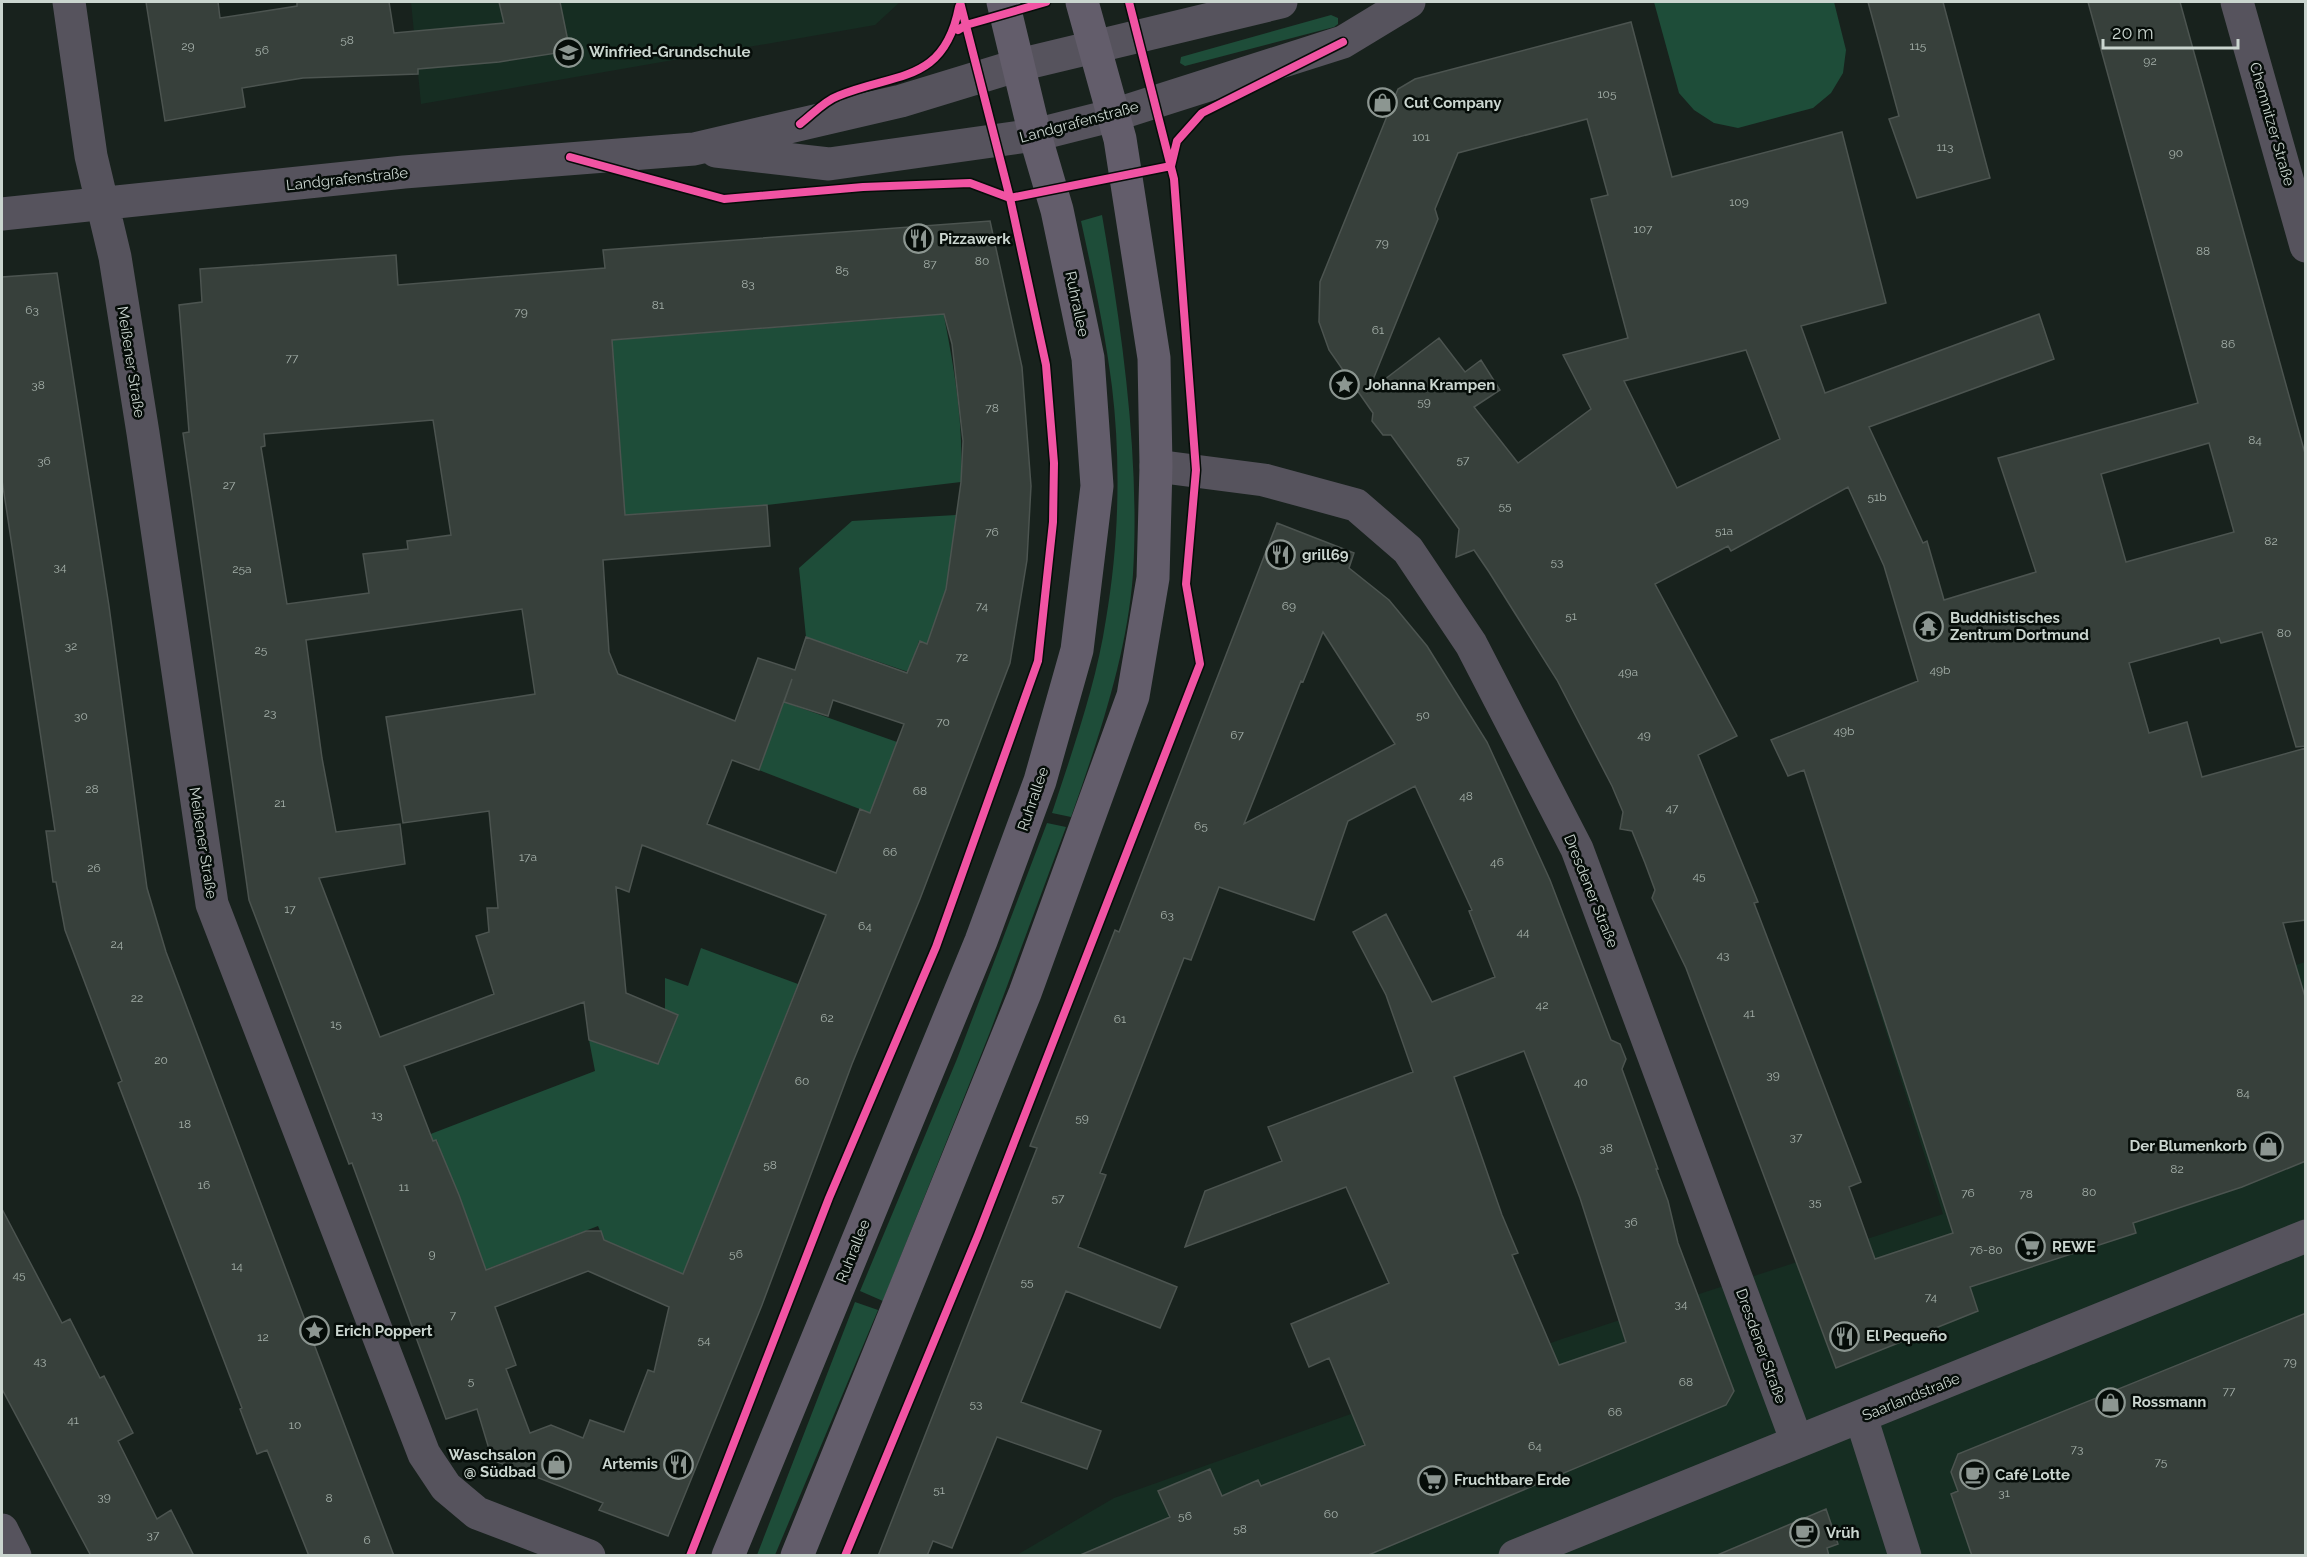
<svg xmlns="http://www.w3.org/2000/svg" width="2307" height="1557" font-family="Raleway,sans-serif">
	<style>
		.built { fill: #162d22 }
		.green { fill: #1e4d39 }
		.building { fill: #37403b; stroke: #4c5450; stroke-width: 1.5; fill-rule: evenodd }
		.lines { fill: none; stroke-linecap: round; stroke-linejoin: round }
		.minor { stroke: #56535d; stroke-width: 33 }
		.major { stroke: #635d6b; stroke-width: 33 }
		.cycleway-casing { stroke: #060d09; stroke-width: 11 }
		.cycleway { stroke: #f153a3; stroke-width: 8 }
		.labels { text-anchor: middle; dominant-baseline: central; stroke-width: 5; stroke-linejoin: round; paint-order: stroke }
		.number-label { font-size: 12px; fill: #a5b0aa }
		.poi-label { font-size: 15px; font-weight: bold; fill: #cad5cf; stroke: #060d09; text-anchor: start }
		.street-label { font-size: 15px; fill: #cad5cf; stroke: #060d09 }
	</style>
	<rect width="100%" height="100%" fill="#18221d"/>
	<path class="built" d="M411,2H900L875,25L421,104Z
		M1834,799L2171,1006L2305,962V1474L2101,1555L1015,1556L1114,1498L1562,1339L1943,1214L1815,805Z"/>
	<path class="green" d="M1654,2H1834L1846,50L1843,73L1831,93L1813,108L1738,128L1714,123L1694,110L1679,93Z
		M1331,15L1338,18V24L1334,27L1185,66L1180,63L1181,57Z
		M1102,215C1122,330 1140,458 1133,574C1127,656 1098,740 1071,817L1052,813C1073,749 1096,685 1106,619C1119,544 1121,462 1112,387C1105,331 1093,276 1081,221Z
		M941,301C953,361 964,419 961,482L767,505L625,515L612,340L900,318Z
		M956,515L943,618L927,644L919,641L910,667L917,675L806,637L799,568L852,521Z
		M784,702L897,742L870,813L759,770Z
		M1047,823L1066,827L990,1032L883,1301L860,1291L957,1059Z
		M701,948L798,984L683,1274L604,1240L598,1226L479,1272L437,1140L431,1142L428,1135L595,1071L589,1040L658,1064L678,1016L665,1010V978L688,986Z
		M855,1302L878,1310L775,1555H757Z"/>
	<path class="building" d="M146,2H218L220,18L297,6V2H389L394,33L504,23L499,2H560L570,51L499,62L418,69V74L303,78L242,88L245,107L165,121Z
		M1868,2H1943L1990,178L1917,198L1889,119L1899,116Z
		M2088,2H2180L2306,457V746L2296,747L2262,632L2221,643L2219,638L2129,663L2149,733L2187,722L2202,777L2306,748V920L2283,923L2306,1000V1161L2242,1187L2133,1223L2136,1233L1970,1287L1978,1311L1836,1368L1686,968L1652,898L1655,890L1645,863L1632,831L1620,829L1623,812L1612,786L1557,680L1489,572L1474,550L1456,557L1459,529L1391,435H1383L1372,421L1373,413L1329,350L1319,322L1320,282L1398,89L1415,79L1631,22L1672,177L1842,132L1886,303L1801,326L1825,393L2039,314L2054,359L1869,427L1923,543L1927,541L1944,600L2036,572L1998,458L2198,403ZM1587,119L1608,195L1591,199L1628,338L1563,355L1591,409L1518,463L1474,407L1500,390L1481,360L1465,372L1439,338L1368,392L1438,219L1435,209L1458,153ZM1746,350L1780,439L1677,488L1624,381ZM2209,443L2234,532L2126,562L2101,474ZM1848,487L1884,566L1918,681L1771,740L1788,776L1804,770L1953,1233L1875,1259L1849,1187L1861,1182L1754,903L1758,902L1698,755L1737,736L1655,584L1728,546L1731,551Z
		M990,221L1022,367L1031,486L1027,560L1010,663L920,899L852,1064L762,1305L668,1536L599,1510L603,1503L477,1454L489,1449L477,1409L446,1419L352,1163L349,1164L249,900L183,433L189,432L179,305L202,302L200,269L396,255L398,285L605,268L603,250ZM944,314L952,344L963,441L961,482L946,589L927,644L920,641L907,673L806,637L795,670L758,658L735,721L618,674L609,652L603,560L770,546L767,505L625,515L612,340ZM433,420L451,535L407,541L408,549L363,554L369,593L287,604L261,447L265,446L264,434ZM522,609L535,694L386,717L403,823L489,811L498,908H487L489,932L476,936L494,994L380,1037L319,878L405,864L400,824L336,832L322,758L306,640ZM792,679L784,702L828,716L833,700L904,724L870,813L860,809L836,873L707,824L732,760L759,770ZM642,845L826,915L683,1274L604,1240L601,1231H586L486,1270L459,1195L436,1140L433,1141L404,1066L584,1002L589,1040L658,1064L678,1015L626,993L616,887L629,892ZM588,1271L669,1307L654,1372L648,1370L624,1432L590,1420L583,1438L551,1425L530,1433L506,1369L516,1365L495,1307Z
		M57,273L109,606L147,888L166,952L394,1556H309L267,1450L257,1454L240,1409L242,1408L118,1083L122,1081L65,930L56,882H53L46,831H55L2,480V277Z
		M1277,523L1354,553L1349,568L1389,600L1427,646L1487,742L1550,880L1611,1040L1620,1044L1626,1059L1622,1069L1658,1169H1656L1668,1201L1678,1243L1734,1391L1726,1405L1366,1556H1078L1170,1517L1158,1491L1210,1469L1222,1496L1258,1480L1261,1486L1365,1445L1329,1358L1309,1367L1291,1324L1389,1283L1346,1187L1185,1247L1205,1191L1282,1161L1268,1127L1413,1072L1386,995L1353,932L1386,914L1432,1002L1495,977L1469,911L1472,910L1415,786L1348,821L1314,920L1219,887L1191,960L1184,958L1100,1173L1106,1175L1078,1247L1177,1287L1160,1328L1066,1291L1021,1402L1101,1431L1087,1469L997,1437L952,1548L933,1541L927,1556H878L1037,1148L1030,1146L1115,930L1119,932ZM1323,632L1395,744L1244,824L1301,681L1303,682ZM1524,1051L1580,1198L1626,1342L1559,1365L1512,1255L1518,1253L1502,1215L1454,1077Z
		M2,1209L62,1323L70,1319L100,1378L104,1376L133,1433L118,1441L157,1519L171,1510L194,1556H91L2,1389Z
		M2306,1313V1556H1972L1951,1494L1958,1491L1951,1472L1958,1454Z
		M1826,1509L1838,1544L1827,1548L1829,1556H1715Z"/>
	<g class="lines">
		<path class="minor" d="M69,2L91,156L115,257L143,433L212,904L424,1454L446,1487L477,1513L589,1556
			M2237,2L2306,246
			M716,151L829,164L1035,135L1114,115L1343,42L1409,2
			M2,214L404,172L694,149L901,101L1019,65L1281,2
			M1156,466L1264,480L1356,505L1408,550L1471,644L1577,849L1797,1442
			M1861,1417L1905,1556
			M2,1530L15,1556
			M1515,1556L2306,1236"/>
		<path class="major" d="M728,1556L981,941L1040,781L1077,650L1097,486L1088,358L1057,210L1035,135L1003,2
			M797,1556L1025,993L1133,696L1153,578L1156,466L1154,358L1120,139L1082,2"/>
		<defs>
			<path id="cycleway" d="M958,30L966,25L1046,2
				M800,124C812,115 824,101 838,96C896,72 944,84 959,7
				M570,157L724,199L863,187L970,183L1010,198L1171,166L1177,141L1202,113L1343,42
				M690,1556L829,1198L936,947L1038,661L1053,522L1054,463L1046,365L1010,198L960,2
				M845,1556L978,1235L1200,664L1186,584L1196,470L1174,179L1129,2"/>
		</defs>
		<use href="#cycleway" class="cycleway-casing"/>
		<use href="#cycleway" class="cycleway"/>
	</g>
	<defs>
		<symbol id="school-ring" viewBox="-11 -11 22 22"><circle r="9.5" fill="#060d09" stroke="#8c9691" stroke-width="1.5"/><path d="M0-5L7-2L0 1L-7-2ZM-4 1L0 2.5L4 1V4Q0 6-4 4Z" fill="#8c9691"/></symbol>
		<symbol id="shop-ring" viewBox="-11 -11 22 22"><circle r="9.5" fill="#060d09" stroke="#8c9691" stroke-width="1.5"/><path d="M-5-2.5h2.3a2.7 3.5 0 0 1 5.4 0H5L5.5 6h-11ZM-1.5-2.5h3a1.5 2.3 0 0 0-3 0Z" fill="#8c9691"/></symbol>
		<symbol id="restaurant-ring" viewBox="-11 -11 22 22"><circle r="9.5" fill="#060d09" stroke="#8c9691" stroke-width="1.5"/><path d="M-5-6h1v4h1v-4h1v4h1v-4h1v5L-1.5 .5V6h-2V.5L-5-1ZM5-6V6H3V1.5H1.5Q1.5-4 5-6Z" fill="#8c9691"/></symbol>
		<symbol id="sight-ring" viewBox="-11 -11 22 22"><circle r="9.5" fill="#060d09" stroke="#8c9691" stroke-width="1.5"/><path d="M0-6L1.8-2.2L6-1.7L2.9 1.2L3.7 5.4L0 3.3L-3.7 5.4L-2.9 1.2L-6-1.7L-1.8-2.2Z" fill="#8c9691"/></symbol>
		<symbol id="temple-ring" viewBox="-11 -11 22 22"><circle r="9.5" fill="#060d09" stroke="#8c9691" stroke-width="1.5"/><path d="M0-6L5-2H3V0L6.5 2.5H4V6H1.5V3h-3V6H-4V2.5H-6.5L-3 0V-2H-5Z" fill="#8c9691"/></symbol>
		<symbol id="supermarket-ring" viewBox="-11 -11 22 22"><circle r="9.5" fill="#060d09" stroke="#8c9691" stroke-width="1.5"/><path d="M-6-5.5h2.5l.6 2H6L4.5 2H-2.5L-4.4-4H-6ZM-1.5 3.2a1.3 1.3 0 1 0 .1 0ZM3 3.2a1.3 1.3 0 1 0 .1 0Z" fill="#8c9691"/></symbol>
		<symbol id="cafe-ring" viewBox="-11 -11 22 22"><circle r="9.5" fill="#060d09" stroke="#8c9691" stroke-width="1.5"/><path d="M-5.5-4.5H6V0H3Q3 3.5 0 3.5H-2.5Q-5.5 3.5-5.5 0ZM3-3.2v2h1.7v-2ZM-6 4.5H4V6H-6Z" fill="#8c9691"/></symbol>
	</defs>
	<g fill-rule="evenodd">
		<use href="#school-ring" x="552" y="36" width="33" height="33"/>
		<use href="#shop-ring" x="1366" y="86" width="33" height="33"/>
		<use href="#restaurant-ring" x="902" y="222" width="33" height="33"/>
		<use href="#sight-ring" x="1328" y="368" width="33" height="33"/>
		<use href="#restaurant-ring" x="1264" y="538" width="33" height="33"/>
		<use href="#temple-ring" x="1912" y="610" width="33" height="33"/>
		<use href="#shop-ring" x="2252" y="1130" width="33" height="33"/>
		<use href="#supermarket-ring" x="2014" y="1230" width="33" height="33"/>
		<use href="#sight-ring" x="298" y="1314" width="33" height="33"/>
		<use href="#restaurant-ring" x="1828" y="1320" width="33" height="33"/>
		<use href="#shop-ring" x="2094" y="1386" width="33" height="33"/>
		<use href="#shop-ring" x="540" y="1448" width="33" height="33"/>
		<use href="#restaurant-ring" x="662" y="1448" width="33" height="33"/>
		<use href="#cafe-ring" x="1958" y="1458" width="33" height="33"/>
		<use href="#supermarket-ring" x="1416" y="1464" width="33" height="33"/>
		<use href="#cafe-ring" x="1788" y="1516" width="33" height="33"/>
	</g>
	<g class="labels">
		<g class="number-label">
			<text x="347" y="40">58</text>
			<text x="188" y="46">29</text>
			<text x="1918" y="46">115</text>
			<text x="262" y="50">56</text>
			<text x="2150" y="61">92</text>
			<text x="1607" y="94">105</text>
			<text x="1421" y="137">101</text>
			<text x="1945" y="147">113</text>
			<text x="2176" y="153">90</text>
			<text x="1739" y="202">109</text>
			<text x="1643" y="229">107</text>
			<text x="1382" y="243">79</text>
			<text x="2203" y="251">88</text>
			<text x="982" y="261">80</text>
			<text x="930" y="264">87</text>
			<text x="842" y="270">85</text>
			<text x="748" y="284">83</text>
			<text x="658" y="305">81</text>
			<text x="32" y="310">63</text>
			<text x="521" y="312">79</text>
			<text x="1378" y="330">61</text>
			<text x="2228" y="344">86</text>
			<text x="292" y="358">77</text>
			<text x="38" y="385">38</text>
			<text x="1424" y="402">59</text>
			<text x="992" y="408">78</text>
			<text x="2255" y="440">84</text>
			<text x="1463" y="460">57</text>
			<text x="44" y="461">36</text>
			<text x="229" y="485">27</text>
			<text x="1877" y="497">51b</text>
			<text x="1505" y="506">55</text>
			<text x="1724" y="531">51a</text>
			<text x="992" y="532">76</text>
			<text x="2271" y="541">82</text>
			<text x="1557" y="562">53</text>
			<text x="60" y="567">34</text>
			<text x="242" y="569">25a</text>
			<text x="982" y="606">74</text>
			<text x="1289" y="606">69</text>
			<text x="1571" y="616">51</text>
			<text x="2284" y="633">80</text>
			<text x="71" y="646">32</text>
			<text x="261" y="650">25</text>
			<text x="962" y="657">72</text>
			<text x="1940" y="670">49b</text>
			<text x="1628" y="672">49a</text>
			<text x="270" y="713">23</text>
			<text x="1423" y="715">50</text>
			<text x="81" y="716">30</text>
			<text x="943" y="722">70</text>
			<text x="1844" y="731">49b</text>
			<text x="1237" y="735">67</text>
			<text x="1644" y="735">49</text>
			<text x="92" y="789">28</text>
			<text x="920" y="791">68</text>
			<text x="1466" y="796">48</text>
			<text x="280" y="803">21</text>
			<text x="1672" y="808">47</text>
			<text x="1201" y="826">65</text>
			<text x="890" y="852">66</text>
			<text x="528" y="857">17a</text>
			<text x="1497" y="862">46</text>
			<text x="94" y="868">26</text>
			<text x="1699" y="876">45</text>
			<text x="290" y="909">17</text>
			<text x="1167" y="915">63</text>
			<text x="865" y="926">64</text>
			<text x="1523" y="932">44</text>
			<text x="117" y="944">24</text>
			<text x="1723" y="955">43</text>
			<text x="137" y="998">22</text>
			<text x="1542" y="1005">42</text>
			<text x="1749" y="1013">41</text>
			<text x="827" y="1018">62</text>
			<text x="1120" y="1019">61</text>
			<text x="336" y="1024">15</text>
			<text x="161" y="1060">20</text>
			<text x="1773" y="1075">39</text>
			<text x="802" y="1081">60</text>
			<text x="1581" y="1082">40</text>
			<text x="2243" y="1093">84</text>
			<text x="377" y="1115">13</text>
			<text x="1082" y="1118">59</text>
			<text x="185" y="1124">18</text>
			<text x="1796" y="1137">37</text>
			<text x="1606" y="1148">38</text>
			<text x="770" y="1165">58</text>
			<text x="2177" y="1169">82</text>
			<text x="204" y="1185">16</text>
			<text x="404" y="1187">11</text>
			<text x="2089" y="1192">80</text>
			<text x="1968" y="1193">76</text>
			<text x="2026" y="1194">78</text>
			<text x="1058" y="1198">57</text>
			<text x="1815" y="1202">35</text>
			<text x="1631" y="1222">36</text>
			<text x="1986" y="1250">76-80</text>
			<text x="432" y="1254">9</text>
			<text x="736" y="1254">56</text>
			<text x="237" y="1266">14</text>
			<text x="19" y="1275">45</text>
			<text x="1027" y="1282">55</text>
			<text x="1931" y="1297">74</text>
			<text x="1681" y="1304">34</text>
			<text x="453" y="1315">7</text>
			<text x="263" y="1337">12</text>
			<text x="704" y="1340">54</text>
			<text x="40" y="1361">43</text>
			<text x="2290" y="1362">79</text>
			<text x="471" y="1381">5</text>
			<text x="1686" y="1382">68</text>
			<text x="2229" y="1391">77</text>
			<text x="976" y="1404">53</text>
			<text x="1615" y="1412">66</text>
			<text x="73" y="1420">41</text>
			<text x="295" y="1425">10</text>
			<text x="1535" y="1446">64</text>
			<text x="2077" y="1449">73</text>
			<text x="2161" y="1462">75</text>
			<text x="939" y="1490">51</text>
			<text x="2004" y="1493">31</text>
			<text x="104" y="1497">39</text>
			<text x="329" y="1498">8</text>
			<text x="1331" y="1514">60</text>
			<text x="1185" y="1516">56</text>
			<text x="1240" y="1529">58</text>
			<text x="153" y="1535">37</text>
			<text x="367" y="1540">6</text>
		</g>
		<g class="poi-label">
			<text x="589" y="52">Winfried-Grundschule</text>
			<text x="1404" y="103">Cut Company</text>
			<text x="939" y="239">Pizzawerk</text>
			<text x="1365" y="385">Johanna Krampen</text>
			<text x="1302" y="555">grill69</text>
			<text x="1950" y="618">Buddhistisches<tspan x="1950" dy="17">Zentrum Dortmund</tspan></text>
			<text x="2247" y="1146" text-anchor="end">Der Blumenkorb</text>
			<text x="2052" y="1247">REWE</text>
			<text x="335" y="1331">Erich Poppert</text>
			<text x="1866" y="1336">El Pequeño</text>
			<text x="2132" y="1402">Rossmann</text>
			<text x="536" y="1455" text-anchor="end">Waschsalon<tspan x="536" dy="17">@ Südbad</tspan></text>
			<text x="658" y="1464" text-anchor="end">Artemis</text>
			<text x="1995" y="1475">Café Lotte</text>
			<text x="1454" y="1480">Fruchtbare Erde</text>
			<text x="1826" y="1533">Vrüh</text>
		</g>
		<g class="street-label">
			<text transform="translate(1079 122) rotate(-15)">Landgrafenstraße</text>
			<text transform="translate(2272 124) rotate(74)">Chemnitzer Straße</text>
			<text transform="translate(347 179) rotate(-6)">Landgrafenstraße</text>
			<text transform="translate(1077 304) rotate(78)">Ruhrallee</text>
			<text transform="translate(131 362) rotate(81)">Meißener Straße</text>
			<text transform="translate(1033 799) rotate(-71)">Ruhrallee</text>
			<text transform="translate(203 843) rotate(81)">Meißener Straße</text>
			<text transform="translate(1591 891) rotate(68)">Dresdener Straße</text>
			<text transform="translate(853 1251) rotate(-68)">Ruhrallee</text>
			<text transform="translate(1761 1346) rotate(70)">Dresdener Straße</text>
			<text transform="translate(1911 1397) rotate(-22)">Saarlandstraße</text>
		</g>
	</g>
	<rect width="2307" height="1557" fill="none" stroke="#cad5cf" stroke-width="6"/>
	<path d="M2103 39v9h135v-9" fill="none" stroke="#cad5cf" stroke-width="3"/>
	<text x="2112" y="39" font-size="18" fill="#cad5cf" stroke="#060d09" stroke-width="4.5" paint-order="stroke">20 m</text>
</svg>
